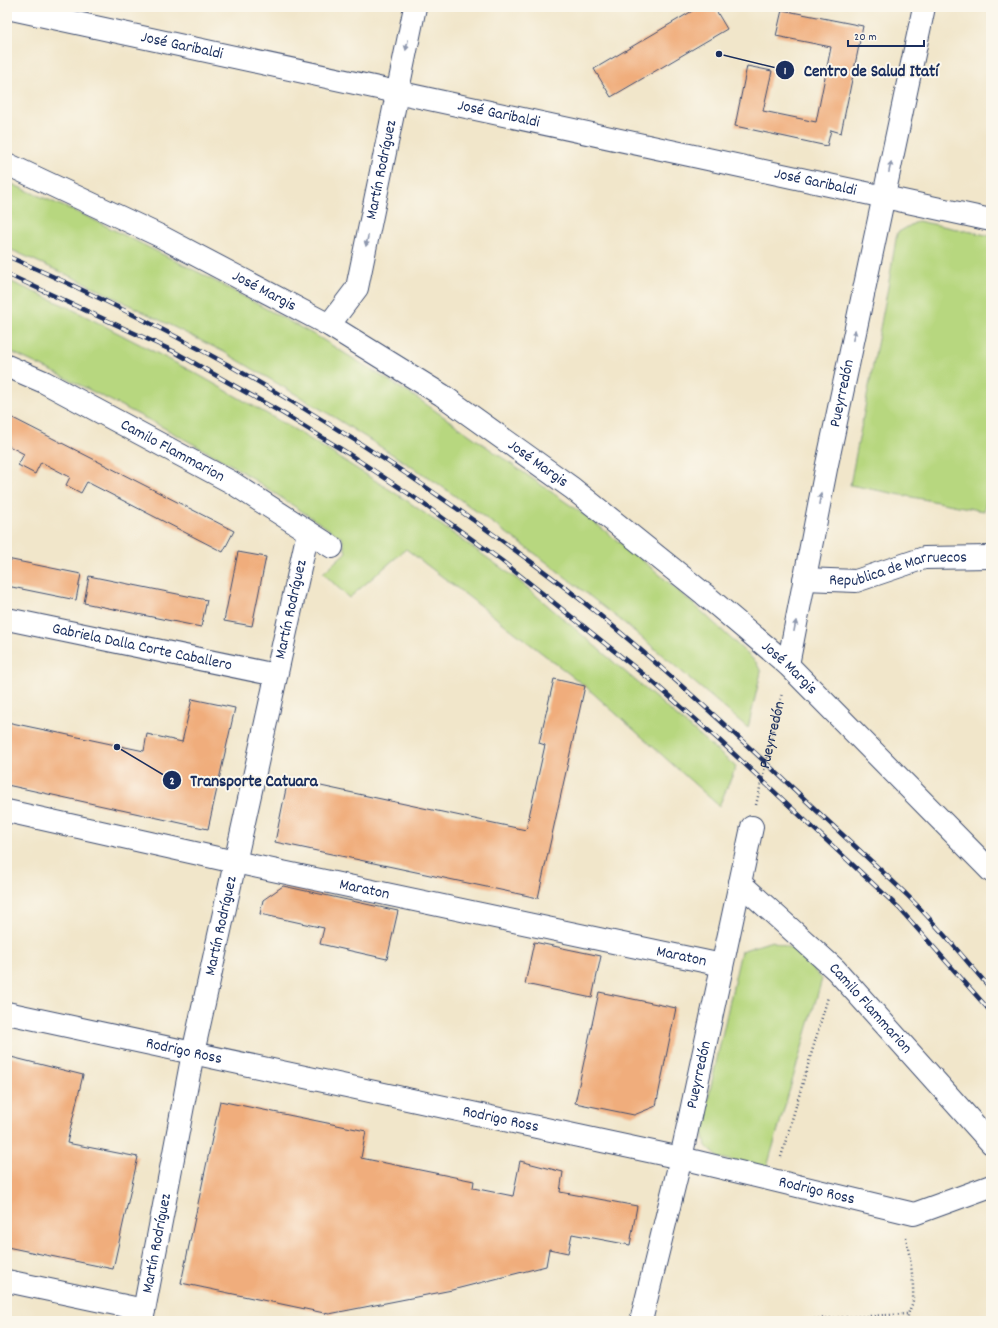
<svg xmlns="http://www.w3.org/2000/svg" width="998" height="1328" font-family="Dekko,sans-serif">
	<style>
		.green { fill: #b7d77f; stroke: #69836e }
		.building { fill: #f0ad7c }
		.lines { fill: none; stroke-linecap: round; stroke-linejoin: round }
		.minor-casing { stroke: #3b4a6e; stroke-width: 24 }
		.path { stroke: #3b4a6e; stroke-width: 2.5; stroke-dasharray: 1 3; stroke-linecap: butt }
		.minor { stroke: #fff; stroke-width: 22 }
		.rail-casing { stroke: #1b2f5e; stroke-width: 4.5 }
		.rail { stroke: #fbf7ec; stroke-width: 3; stroke-dasharray: 9; stroke-linecap: butt }
		.oneway { fill: #8d97ae }
		.labels { text-anchor: middle; dominant-baseline: central; stroke-width: 4; stroke-linejoin: round; paint-order: stroke }
		.street-label { font-size: 16px; fill: #1b2f5e; stroke: #fbf7ec }
		.leader { fill: none; stroke: #1b2f5e; stroke-width: 1.5 }
		.callout-dot { fill: #1b2f5e; stroke: #fbf7ec; stroke-width: 1.5 }
		.mark-label { font-size: 12px; text-anchor: middle; font-weight: bold; fill: #fff }
		.callout-label { font-size: 17px; text-anchor: middle; font-weight: bold; fill: #1b2f5e; stroke: #fbf7ec; stroke-width: 4; stroke-linejoin: round; paint-order: stroke }
	</style>
	<rect width="100%" height="100%" fill="#fbf7ec"/>
	<filter id="ink" filterUnits="userSpaceOnUse"><feTurbulence type="fractalNoise" baseFrequency=".025" numOctaves="2"/><feDisplacementMap in="SourceGraphic" scale="8" xChannelSelector="R" yChannelSelector="G"/><feConvolveMatrix kernelMatrix="1 2 1 2 8 2 1 2 1" color-interpolation-filters="sRGB"/></filter>
	<filter id="wash" filterUnits="userSpaceOnUse"><feTurbulence type="fractalNoise" baseFrequency=".012" numOctaves="4" result="noise"/><feDisplacementMap in="SourceGraphic" scale="16" xChannelSelector="R" yChannelSelector="G"/><feGaussianBlur stdDeviation="0.9" result="paint"/><feColorMatrix in="noise" values="0 0 0 0 0 0 0 0 0 0 0 0 0 0 0 0 0 1.4 0 .05"/><feComposite in="paint" operator="in"/></filter>
	<g filter="url(#wash)">
		<rect width="100%" height="100%" fill="#f1e6ca"/>
		<path class="green" d="M7,182L88,217L202,274L320,338L417,398L590,519L652,568L699,609L756,662L761,672L748,728L628,626L541,558L437,483L334,417L224,352L83,282L7,248Z
			M918,221L991,236V477L984,511L850,485L888,287L897,233Z
			M7,280L68,307L197,374L297,431L406,500L517,579L736,767L719,806L585,686L406,549L349,598L323,573L346,552L342,538L235,467L155,423L60,375L7,350Z
			M772,941L794,949L822,979L767,1167L719,1158L706,1146L702,1126L741,951Z"/>
		<g id="blocks">
			<path class="building" d="M699,7H714L727,29L611,97L594,69Z
				M782,10L863,26L841,133L831,130L827,146L735,126L747,66L772,71L763,111L816,122L831,47L776,36Z
				M7,415L234,531L223,552L87,482L81,493L66,485L70,477L41,462L35,474L18,465L24,454L7,445Z
				M238,552L266,557L252,626L224,621Z
				M7,559L81,574L76,600L7,586Z
				M89,576L207,600L201,627L84,603Z
				M554,679L585,686L538,898L275,842L288,779L526,830L545,745L539,743Z
				M192,699L235,708L208,829L7,785V722L144,751L147,734L182,742Z
				M283,886L398,911L387,959L320,944L324,928L260,914L263,900Z
				M534,942L601,956L592,998L525,984Z
				M599,992L676,1008L656,1106L634,1115L575,1103Z
				M7,1056L83,1075L67,1143L138,1157L113,1269L7,1247Z
				M220,1101L366,1131L361,1158L474,1181L473,1188L513,1196L520,1161L563,1172L560,1192L637,1206L630,1245L572,1234L568,1253L549,1249L546,1266L452,1290L329,1314L181,1283Z"/>
		</g>
	</g>
	<g filter="url(#ink)">
		<use href="#blocks" fill-opacity="0" stroke="#3b4a6e" stroke-width="1"/>
		<g class="lines">
			<defs>
				<g id="minor">
					<path id="s2" d="M7,8L991,220"/>
					<path id="s3" d="M7,164L158,235L329,325L442,395L572,488L704,594L788,665L991,871"/>
					<path id="s4" d="M329,325L357,288L415,7"/>
					<path id="s5" d="M7,366L44,382L231,482L332,547"/>
					<path id="s6" d="M804,579L856,581L924,558L991,557"/>
					<path id="s7" d="M7,619L276,675"/>
					<path id="s8" d="M788,665L826,469L924,7"/>
					<path id="s9" d="M7,811L235,862L722,965"/>
					<path id="s10" d="M740,883L836,970L991,1143"/>
					<path id="s11" d="M7,1013L681,1158L914,1214L991,1186"/>
					<path d="M7,1281L144,1310"/>
					<path id="s12" d="M142,1321L193,1053L308,532"/>
					<path id="s13" d="M641,1321L681,1158L752,827"/>
				</g>
			</defs>
			<use href="#minor" class="minor-casing"/>
			<g class="path">
				<path id="s1" d="M756,805L782,693"/>
				<path d="M781,1157L828,997"/>
				<path d="M906,1237C910,1258 914,1279 913,1300C912,1308 907,1311 908,1321"/>
				<path d="M778,1321L907,1314"/>
			</g>
			<use href="#minor" class="minor"/>
			<defs>
				<path id="rail" d="M7,256C169,326 323,413 466,515C510,546 554,578 596,612C665,669 730,729 795,790C832,826 871,860 908,896C937,925 964,958 991,989
					M7,274L173,351L284,414L349,454L418,500L502,561L653,682L719,740L899,908L991,1012"/>
			</defs>
			<use href="#rail" class="rail-casing"/>
			<use href="#rail" class="rail"/>
		</g>
		<defs><path id="oneway-solid" d="M-6-.8H1V-3.2L6.5 0L1 3.2V.8H-6Z"/></defs>
		<g class="oneway">
			<use href="#oneway-solid" transform="translate(407 45) rotate(102)"/>
			<use href="#oneway-solid" transform="translate(890 167) rotate(-78)"/>
			<use href="#oneway-solid" transform="translate(367 241) rotate(102)"/>
			<use href="#oneway-solid" transform="translate(854 335) rotate(-78)"/>
			<use href="#oneway-solid" transform="translate(820 499) rotate(-79)"/>
			<use href="#oneway-solid" transform="translate(795 626) rotate(-79)"/>
		</g>
	</g>
	<g class="labels">
		<g class="street-label">
			<text stroke="none"><textPath href="#s2" startOffset="179">José Garibaldi</textPath></text>
			<text stroke="none"><textPath href="#s2" startOffset="503">José Garibaldi</textPath></text>
			<text stroke="none"><textPath href="#s4" startOffset="167">Martín Rodríguez</textPath></text>
			<text stroke="none"><textPath href="#s2" startOffset="827">José Garibaldi</textPath></text>
			<text stroke="none"><textPath href="#s3" startOffset="287">José Margis</textPath></text>
			<text stroke="none"><textPath href="#s8" startOffset="277">Pueyrredón</textPath></text>
			<text stroke="none"><textPath href="#s5" startOffset="186">Camilo Flammarion</textPath></text>
			<text stroke="none"><textPath href="#s3" startOffset="611">José Margis</textPath></text>
			<text stroke="none"><textPath href="#s6" startOffset="96">Republica de Marruecos</textPath></text>
			<text stroke="none"><textPath href="#s12" startOffset="727">Martín Rodríguez</textPath></text>
			<text stroke="none"><textPath href="#s7" startOffset="138">Gabriela Dalla Corte Caballero</textPath></text>
			<text stroke="none"><textPath href="#s3" startOffset="935">José Margis</textPath></text>
			<text stroke="none"><textPath href="#s1" startOffset="72">Pueyrredón</textPath></text>
			<text stroke="none"><textPath href="#s9" startOffset="366">Maraton</textPath></text>
			<text stroke="none"><textPath href="#s12" startOffset="403">Martín Rodríguez</textPath></text>
			<text stroke="none"><textPath href="#s9" startOffset="690">Maraton</textPath></text>
			<text stroke="none"><textPath href="#s10" startOffset="181">Camilo Flammarion</textPath></text>
			<text stroke="none"><textPath href="#s11" startOffset="181">Rodrigo Ross</textPath></text>
			<text stroke="none"><textPath href="#s13" startOffset="253">Pueyrredón</textPath></text>
			<text stroke="none"><textPath href="#s11" startOffset="505">Rodrigo Ross</textPath></text>
			<text stroke="none"><textPath href="#s11" startOffset="829">Rodrigo Ross</textPath></text>
			<text stroke="none"><textPath href="#s12" startOffset="79">Martín Rodríguez</textPath></text>
		</g>
	</g>
	<path class="leader" d="M719 54L785 70M117 747L172 780"/>
	<g class="callout-dot">
		<circle cx="719" cy="54" r="4"/>
		<circle cx="117" cy="747" r="4"/>
		<circle cx="785" cy="70" r="10"/>
		<circle cx="172" cy="780" r="10"/>
	</g>
	<g class="mark-label">
		<text x="785" y="74">1</text>
		<text x="172" y="784">2</text>
	</g>
	<g class="callout-label">
		<text x="871" y="76">Centro de Salud Itatí</text>
		<text x="254" y="786">Transporte Catuara</text>
	</g>
	<rect width="998" height="1328" fill="none" stroke="#fbf7ec" stroke-width="24"/>
	<path d="M848 40v6h76v-6" fill="none" stroke="#1b2f5e" stroke-width="2"/>
	<text x="854" y="40" font-size="12" fill="#1b2f5e" stroke="#fbf7ec" stroke-width="3" paint-order="stroke">20 m</text>
</svg>
